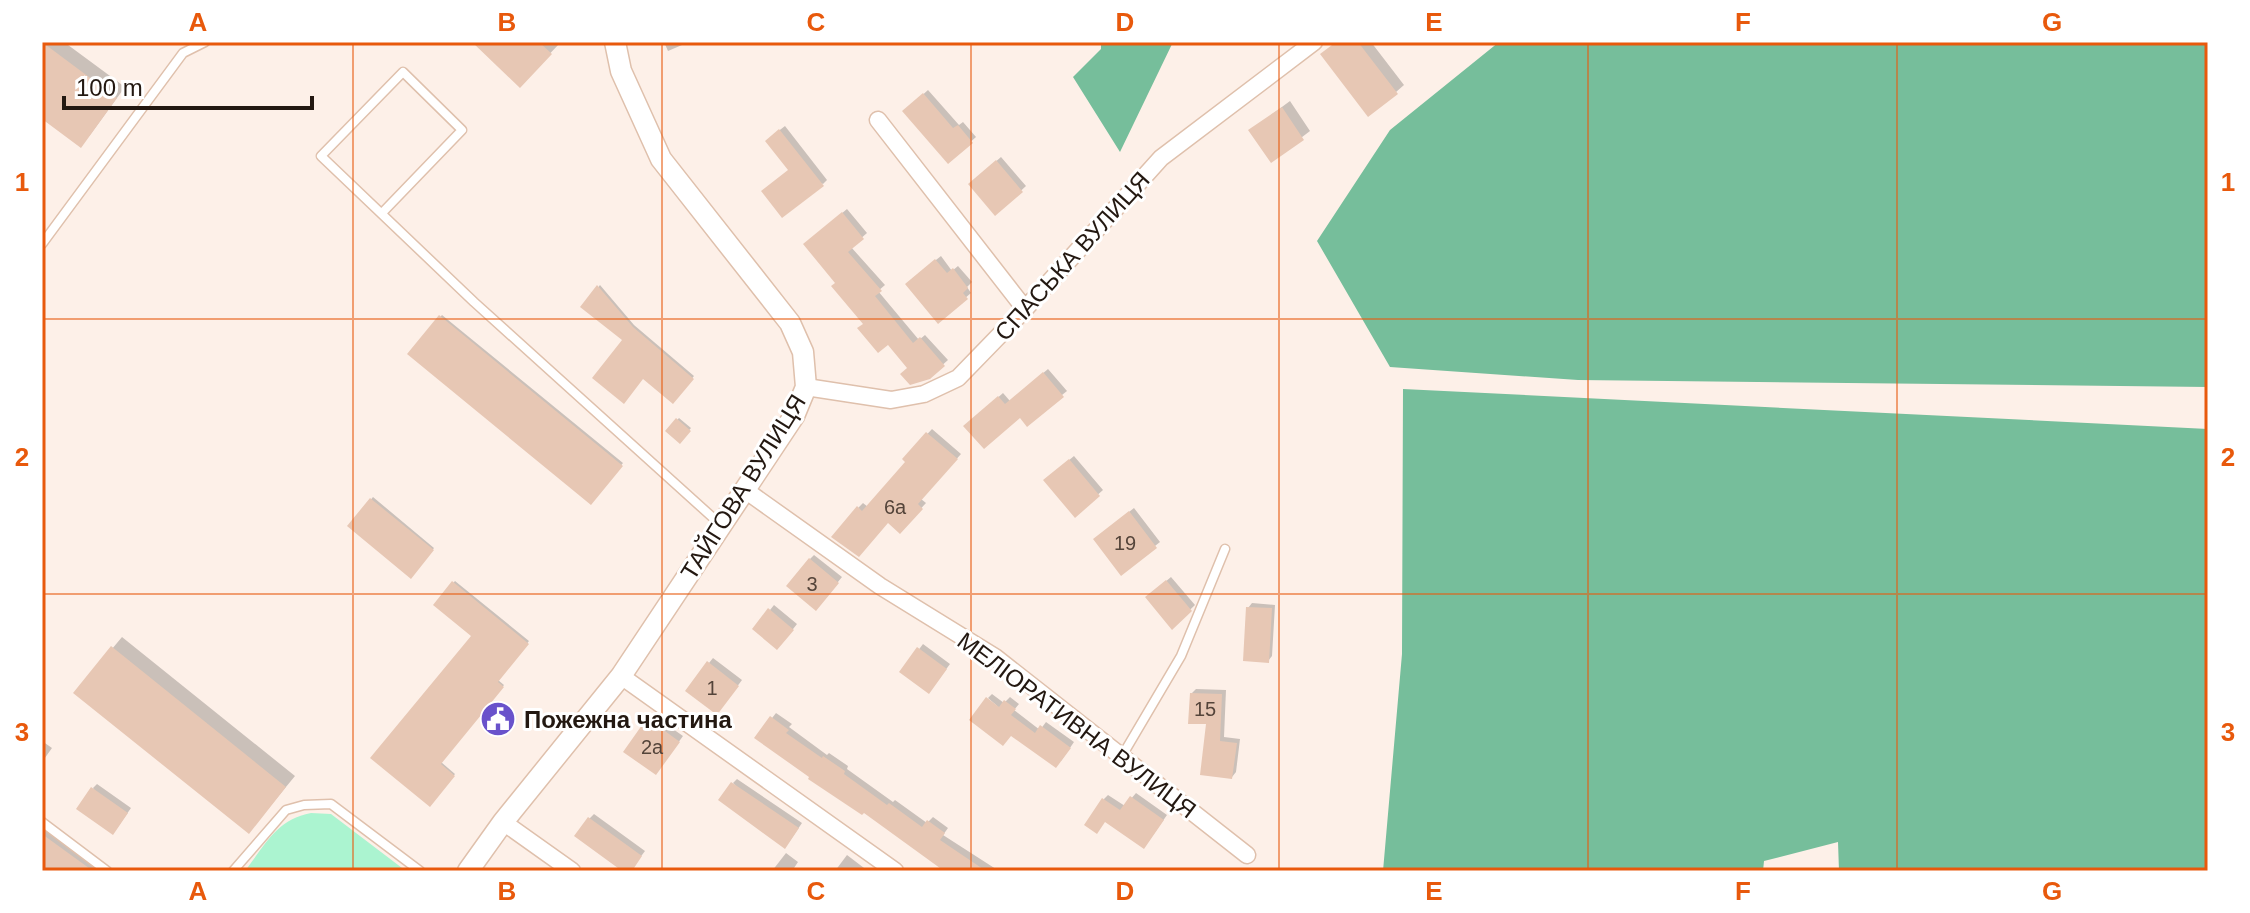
<svg xmlns="http://www.w3.org/2000/svg" width="2250" height="913" font-family="Helvetica,sans-serif">
	<style>
		.green { fill: #abf4d0 }
		.forest { fill: #76be9b }
		.shadow { fill: #0003 }
		.building { fill: #e7c7b4 }
		.lines { fill: none; stroke-linecap: round; stroke-linejoin: round }
		.service-casing { stroke: #dfc0ac; stroke-width: 11 }
		.minor-casing { stroke: #dfc0ac; stroke-width: 19 }
		.tertiary-casing { stroke: #dfc0ac; stroke-width: 23 }
		.service { stroke: #fff; stroke-width: 8 }
		.minor { stroke: #fff; stroke-width: 16 }
		.tertiary { stroke: #fff; stroke-width: 20 }
		.grid { fill: none; stroke: #e8590c; stroke-width: 2; stroke-opacity: 0.55 }
		.labels { text-anchor: middle; dominant-baseline: central; stroke-width: 6; stroke-linejoin: round; paint-order: stroke }
		.number-label { font-size: 20px; fill: #54443a }
		.street-label { font-size: 24px; fill: #231811; stroke: #fff }
		.poi-label { font-size: 24px; font-weight: bold; fill: #231811; stroke: #fff; text-anchor: start }
		.neatline { fill: none; stroke: #e8590c; stroke-width: 3 }
		.grid-label { font-size: 26px; text-anchor: middle; font-weight: bold; fill: #e8590c }
	</style>
	<rect width="100%" height="100%" fill="#fdf0e8"/>
	<path class="green" d="M311,813L331,814L406,871H245C266,844 276,820 311,813Z"/>
	<path class="forest" d="M1101,42H1173L1120,152L1073,77L1101,49Z
		M1499,42H2208V387L1578,380L1390,367L1317,241L1390,130Z
		M1403,389L2208,429V871H1839L1838,842L1764,861L1763,871H1383L1402,654Z"/>
	<path class="shadow" d="M42,42H64L125,87L90,135L81,145Z
		M475,42H559L560,43L520,85Z
		M664,42H689L668,51Z
		M1337,42H1371L1404,85L1396,92Z
		M928,90L959,125L963,122L976,137L948,162L905,111Z
		M1290,101L1310,131L1272,160L1251,130Z
		M785,126L827,180L823,184L790,170L772,136Z
		M1001,157L1026,186L996,214L970,184Z
		M847,209L867,233L851,247L885,285L878,291L919,340L925,335L948,360L929,377L910,368L888,342L865,323L810,240Z
		M941,256L952,271L958,266L972,282L967,287L971,293L938,321L912,279Z
		M600,285L634,325L694,376L673,401L643,377L624,340L583,306Z
		M442,315L623,463L591,502L410,354Z
		M1048,369L1067,391L1062,395L1020,415L966,426L1003,393L1010,401Z
		M679,418L691,428L680,441L667,431Z
		M932,429L961,454L921,499L926,503L900,531L888,521L863,550L858,508L863,503L868,507L908,462L904,459Z
		M1074,456L1103,490L1075,515L1050,476Z
		M373,497L434,548L411,576L349,526Z
		M1134,508L1160,542L1121,573L1100,535Z
		M814,555L842,577L820,604L810,559Z
		M1171,577L1195,605L1172,627L1152,593Z
		M455,581L529,641L498,680L504,685L441,762L455,774L430,804L373,757L474,636L435,604Z
		M1252,603L1275,605L1272,656L1268,661L1248,608Z
		M774,605L797,624L782,643L770,610Z
		M122,637L295,776L258,821L76,692Z
		M923,644L950,664L933,687L902,672Z
		M713,658L742,680L721,708L709,663Z
		M1196,689L1226,690L1224,737L1240,739L1236,772L1232,777L1208,723L1192,693Z
		M992,694L1004,703L1010,697L1019,704L1014,710L1040,730L1046,722L1074,742L1061,761L988,698Z
		M776,713L792,724L789,727L827,755L829,753L848,766L847,769L893,802L895,800L927,823L933,817L948,828L943,835L999,871L940,870L942,867L757,737Z
		M653,715L683,736L660,768L626,751Z
		M42,741L52,748L42,762Z
		M737,779L802,823L789,842L733,783Z
		M97,784L131,808L117,828L93,788Z
		M1136,793L1167,815L1148,842L1105,820L1104,799L1108,795L1125,806Z
		M594,814L645,851L630,871H625L589,819Z
		M42,820L101,863L95,871H42Z
		M786,853L798,862L792,871H772Z
		M847,855L868,871H835Z"/>
	<path class="building" d="M42,42L117,98L81,148L42,119Z
		M472,42H539L552,54L520,88Z
		M1336,42H1358L1398,94L1368,117L1320,54Z
		M923,93L953,128L958,125L973,143L948,164L902,111Z
		M1282,107L1304,140L1271,163L1248,130Z
		M779,129L824,186L782,218L761,191L788,170L765,141Z
		M996,160L1023,192L995,216L968,184Z
		M842,212L864,239L848,252L882,291L875,296L913,343L920,337L945,366L930,379L910,385L900,374L907,368L888,345L878,353L857,328L863,324L831,286L835,283L803,244Z
		M935,259L947,273L953,268L968,288L963,293L968,299L938,324L905,284Z
		M597,285L633,327L694,379L673,404L643,379L624,404L592,378L622,340L580,307Z
		M439,315L623,466L591,505L407,354Z
		M1043,372L1064,397L1027,427L1020,418L984,449L963,426L998,396L1005,404Z
		M676,418L691,431L680,444L665,431Z
		M926,432L958,459L918,504L923,509L900,534L888,523L859,557L831,537L857,506L862,511L905,462L902,459Z
		M1069,459L1100,496L1075,518L1043,480Z
		M370,498L434,550L411,579L347,526Z
		M1129,511L1157,548L1121,576L1093,539Z
		M809,558L839,583L816,611L786,586Z
		M1166,580L1192,611L1172,630L1145,597Z
		M452,581L529,644L498,682L504,687L441,764L455,776L430,807L370,758L471,636L433,605Z
		M1246,607L1272,608L1269,663L1243,661Z
		M768,608L794,630L777,650L752,629Z
		M111,646L286,787L249,834L73,693Z
		M917,647L947,669L929,694L899,672Z
		M707,661L739,686L717,715L685,691Z
		M1190,693L1222,694L1220,741L1237,743L1232,779L1200,775L1206,724H1188Z
		M986,697L999,707L1004,700L1016,709L1011,715L1035,733L1040,725L1071,748L1056,768L1011,736L1003,746L969,720Z
		M770,716L789,730L786,733L822,758L823,756L845,771L844,774L887,805L889,803L922,827L927,820L945,833L940,840L986,871H944L864,813L862,815L808,779L809,777L754,738Z
		M647,718L680,742L656,775L623,752Z
		M731,782L799,828L785,849L718,800Z
		M91,787L128,813L113,835L76,809Z
		M1130,796L1164,820L1144,849L1105,822L1097,834L1084,825L1102,798L1120,810Z
		M588,817L642,856L632,871H622L574,836Z
		M42,834L93,871H42Z"/>
	<g class="lines">
		<defs>
			<path id="service" d="M382,213L462,130L403,72L321,156L474,302L721,525
				M42,244L183,53L205,42
				M1122,756L1181,656L1225,549
				M42,822L107,871
				M233,871L286,810L304,805L331,804L420,871"/>
			<path id="minor" d="M878,120L1025,309
				M806,387L891,400L924,394L958,378L1025,309L1161,158L1314,42
				M745,490L880,586L995,657L1247,855
				M621,676L895,871
				M503,822L572,871"/>
			<path id="tertiary" d="M468,871L503,822L621,676L794,416L806,387L803,352L790,323L661,159L621,71L615,42"/>
		</defs>
		<use href="#service" class="service-casing"/>
		<use href="#minor" class="minor-casing"/>
		<use href="#tertiary" class="tertiary-casing"/>
		<use href="#service" class="service"/>
		<use href="#minor" class="minor"/>
		<use href="#tertiary" class="tertiary"/>
	</g>
	<path class="grid" d="M353,42V871M662,42V871M971,42V871M1279,42V871M1588,42V871M1897,42V871M42,319H2208M42,594H2208"/>
	<defs>
		<symbol id="civic-disc" viewBox="-11 -11 22 22"><circle r="9.5" fill="#6952cb" stroke="#fff"/><path d="M-.6-6.5H3V-4.5H.6V-3L4-1V1h2V6H-6V1h2V-1L-.6-3ZM-1.2 2.5V6h2.4V2.5Z" fill="#fff"/></symbol>
	</defs>
	<g fill-rule="evenodd">
		<use href="#civic-disc" x="478" y="699" width="40" height="40"/>
	</g>
	<g class="labels">
		<g class="number-label">
			<text x="895" y="507">6а</text>
			<text x="1125" y="543">19</text>
			<text x="812" y="584">3</text>
			<text x="712" y="688">1</text>
			<text x="1205" y="709">15</text>
			<text x="652" y="747">2а</text>
		</g>
		<g class="street-label">
			<text transform="translate(1072 256) rotate(-48)">СПАСЬКА ВУЛИЦЯ</text>
			<text transform="translate(743 487) rotate(-58)">ТАЙГОВА ВУЛИЦЯ</text>
			<text transform="translate(1077 725) rotate(37)">МЕЛІОРАТИВНА ВУЛИЦЯ</text>
		</g>
		<g class="poi-label">
			<text x="524" y="719">Пожежна частина</text>
		</g>
	</g>
	<rect width="2250" height="913" fill="none" stroke="#ffffff" stroke-width="88"/>
	<path d="M64 96v12h248v-12" fill="none" stroke="#231811" stroke-width="4"/>
	<text x="76" y="96" font-size="24" fill="#231811" stroke="#ffffff" stroke-width="6" paint-order="stroke">100 m</text>
	<rect x="44" y="44" width="2162" height="825" class="neatline"/>
	<g class="grid-label">
		<text x="198" y="31">A</text>
		<text x="507" y="31">B</text>
		<text x="816" y="31">C</text>
		<text x="1125" y="31">D</text>
		<text x="1434" y="31">E</text>
		<text x="1743" y="31">F</text>
		<text x="2052" y="31">G</text>
		<text x="22" y="191">1</text>
		<text x="2228" y="191">1</text>
		<text x="22" y="466">2</text>
		<text x="2228" y="466">2</text>
		<text x="22" y="741">3</text>
		<text x="2228" y="741">3</text>
		<text x="198" y="900">A</text>
		<text x="507" y="900">B</text>
		<text x="816" y="900">C</text>
		<text x="1125" y="900">D</text>
		<text x="1434" y="900">E</text>
		<text x="1743" y="900">F</text>
		<text x="2052" y="900">G</text>
	</g>
</svg>
